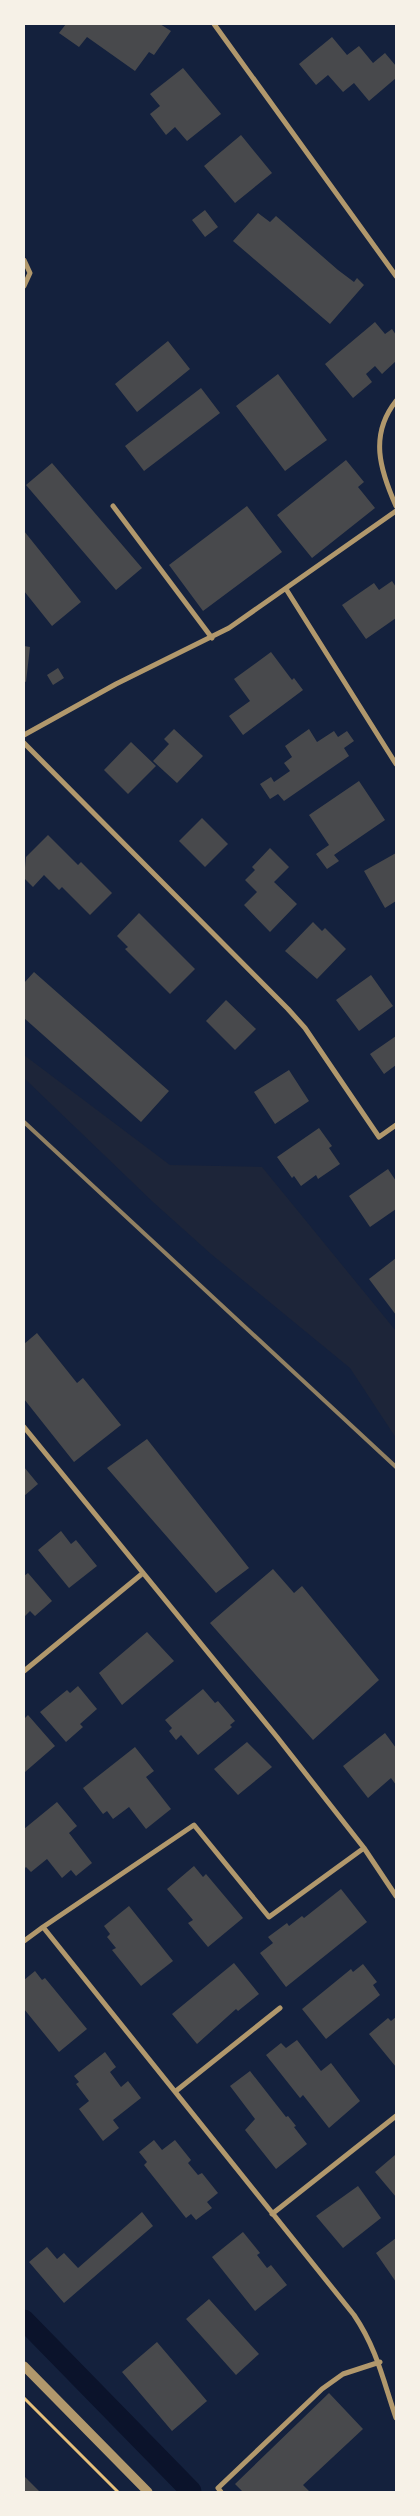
<svg xmlns="http://www.w3.org/2000/svg" width="420" height="2516" font-family="'Open Sans',sans-serif">
	<style>
		.green { fill: #1d2539 }
		.lines { fill: none; stroke-linecap: round; stroke-linejoin: round }
		.canal { stroke: #0b132b; stroke-width: 21 }
		.building { fill: #48494c }
		.path { stroke: #e5c07b; stroke-width: 3 }
		.minor { stroke: #b1986c; stroke-width: 5 }
		.tertiary { stroke: #b1986c; stroke-width: 9 }
		.rail { stroke: #918062; stroke-width: 4 }
	</style>
	<rect width="100%" height="100%" fill="#14213d"/>
	<path class="green" d="M24,1055L170,1165L262,1167L396,1331V1438L350,1368L211,1254L153,1202L24,1078Z"/>
	<g class="lines">
		<path class="canal" d="M24,2320L191,2491"/>
	</g>
	<path class="building" d="M66,24H160L171,31L154,55L149,52L135,71L87,37L79,47L59,33Z
		M332,37L347,55L359,46L373,63L385,53L396,66V78L369,101L354,83L343,92L328,75L316,85L299,64Z
		M183,68L221,114L187,141L175,127L166,135L150,114L160,106L150,94Z
		M241,135L272,173L235,203L204,166Z
		M205,210L218,227L205,237L192,220Z
		M258,213L270,222L276,216L338,270L354,282L357,278L364,285L330,324L233,241Z
		M375,322L385,334L392,329L396,335V361L382,374L375,366L366,374L372,382L353,398L325,364Z
		M168,341L190,369L137,412L115,384Z
		M278,374L327,440L285,471L236,406Z
		M201,388L220,413L144,471L125,446Z
		M346,460L364,482L358,487L375,508L312,558L277,515Z
		M52,463L142,568L116,590L26,485Z
		M247,506L282,552L203,611L169,565Z
		M24,531L81,602L52,626L24,591Z
		M392,581L396,587V618L366,639L342,605L374,583L379,590Z
		M24,646L30,647L26,682L24,681Z
		M271,652L292,680L294,678L303,690L243,735L229,716L250,701L234,679Z
		M58,668L64,678L53,685L47,675Z
		M174,729L203,756L177,783L153,761L169,744L164,739Z
		M309,729L317,742L334,731L338,737L347,731L354,741L344,748L349,756L284,801L278,794L270,799L260,784L271,777L274,782L290,771L284,763L292,757L285,746Z
		M131,742L156,766L128,794L104,770Z
		M359,781L385,820L334,855L339,861L327,869L316,854L329,845L309,815Z
		M202,818L228,844L205,867L179,841Z
		M48,835L78,865L81,862L112,893L90,915L62,887L59,890L44,875L33,887L24,878L26,857Z
		M270,848L289,867L274,882L297,904L270,932L244,905L257,892L245,880L255,870L252,867Z
		M396,853V901L385,908L364,871Z
		M139,913L195,969L170,994L125,949L128,947L117,936Z
		M313,922L322,931L325,928L346,949L317,979L285,951Z
		M34,972L169,1091L141,1122L24,1018V983Z
		M371,975L393,1006L359,1031L336,1000Z
		M226,1000L256,1029L235,1050L206,1021Z
		M396,1036V1065L384,1074L370,1054Z
		M289,1070L309,1101L275,1124L254,1092Z
		M319,1128L332,1146L329,1148L340,1164L318,1179L316,1175L301,1186L294,1176L292,1178L277,1157Z
		M388,1169L396,1181V1209L370,1227L349,1196Z
		M396,1258V1315L369,1279Z
		M37,1333L77,1383L83,1378L121,1425L74,1462L24,1399V1344Z
		M147,1439L249,1568L216,1593L107,1468Z
		M24,1467L38,1484L24,1496Z
		M61,1531L71,1544L76,1540L97,1566L69,1588L38,1550Z
		M273,1569L294,1593L302,1586L379,1680L313,1740L210,1623Z
		M28,1573L52,1601L35,1616L30,1611L24,1617V1576Z
		M147,1632L174,1661L122,1705L99,1673Z
		M78,1686L97,1709L80,1724L83,1727L66,1742L40,1712L67,1690L70,1693Z
		M203,1689L215,1703L218,1701L235,1721L230,1725L232,1727L198,1755L181,1735L176,1740L169,1731L172,1728L165,1720Z
		M28,1715L55,1746L25,1772L24,1719Z
		M385,1733L396,1748V1785L391,1778L368,1798L343,1766Z
		M247,1742L272,1767L238,1795L214,1769Z
		M135,1747L154,1771L146,1777L171,1809L146,1829L129,1807L113,1819L107,1811L103,1814L83,1788Z
		M57,1802L77,1826L69,1833L92,1863L76,1876L71,1870L62,1878L47,1859L31,1872L26,1867L24,1869V1829Z
		M194,1866L203,1877L206,1874L243,1918L208,1947L188,1923L193,1920L167,1889Z
		M341,1889L367,1922L286,1987L260,1953L273,1943L268,1937L287,1923L289,1926L302,1916L304,1918Z
		M129,1906L173,1961L141,1986L112,1950L116,1948L107,1937L110,1934L104,1926Z
		M234,1963L259,1994L238,2011L236,2009L197,2044L172,2014Z
		M363,1964L377,1982L373,1985L380,1995L326,2039L302,2009L351,1969L353,1972Z
		M35,1971L42,1980L45,1978L87,2029L59,2052L24,2009V1980Z
		M396,2017V2067L369,2034L388,2018L391,2021Z
		M297,2040L321,2071L331,2063L360,2101L329,2128L303,2095L300,2098L266,2055L281,2043L286,2048Z
		M105,2052L116,2067L110,2072L121,2087L128,2081L141,2098L113,2120L119,2128L103,2141L79,2109L89,2101L76,2084L79,2082L74,2076Z
		M250,2071L286,2117L288,2116L296,2126L294,2127L307,2144L276,2169L245,2130L255,2119L230,2086Z
		M154,2140L162,2150L175,2140L191,2160L188,2163L198,2175L202,2173L218,2193L207,2202L212,2208L196,2220L191,2214L186,2218L144,2165L147,2162L139,2152Z
		M395,2155L396,2156V2197L375,2172Z
		M358,2186L381,2218L343,2248L316,2216Z
		M142,2212L153,2226L64,2303L29,2262L47,2247L57,2259L64,2253L78,2268Z
		M243,2232L260,2253L257,2255L267,2268L271,2265L287,2285L255,2311L212,2257Z
		M396,2238V2282L376,2253Z
		M209,2299L259,2354L236,2375L186,2319Z
		M157,2342L207,2401L172,2431L122,2372Z
		M329,2393L363,2429L303,2485L310,2492H243L235,2484Z
		M24,2476L40,2492H24Z"/>
	<g class="lines">
		<path class="path" d="M24,2398L118,2492"/>
		<path class="minor" d="M214,24L396,276
			M24,260L30,273L24,286
			M396,401C369,435 380,470 396,506
			M113,506L212,638
			M286,589L396,764
			M24,735L116,684L229,628L396,511
			M24,743L288,1009L305,1028L379,1137L396,1125
			M24,1427L277,1737L364,1848L396,1896
			M24,1671L143,1573
			M43,1927L194,1825L269,1917L364,1848
			M24,1941L43,1927L354,2315C377,2349 383,2380 396,2418
			M176,2091L280,2008
			M272,2214L396,2116
			M221,2492L218,2488L322,2389L343,2374L380,2362"/>
		<path class="tertiary" d="M24,2366L148,2492"/>
		<path class="rail" d="M24,1122L396,1467"/>
	</g>
	<rect width="420" height="2516" fill="none" stroke="#f6f1e7" stroke-width="50"/>
</svg>
